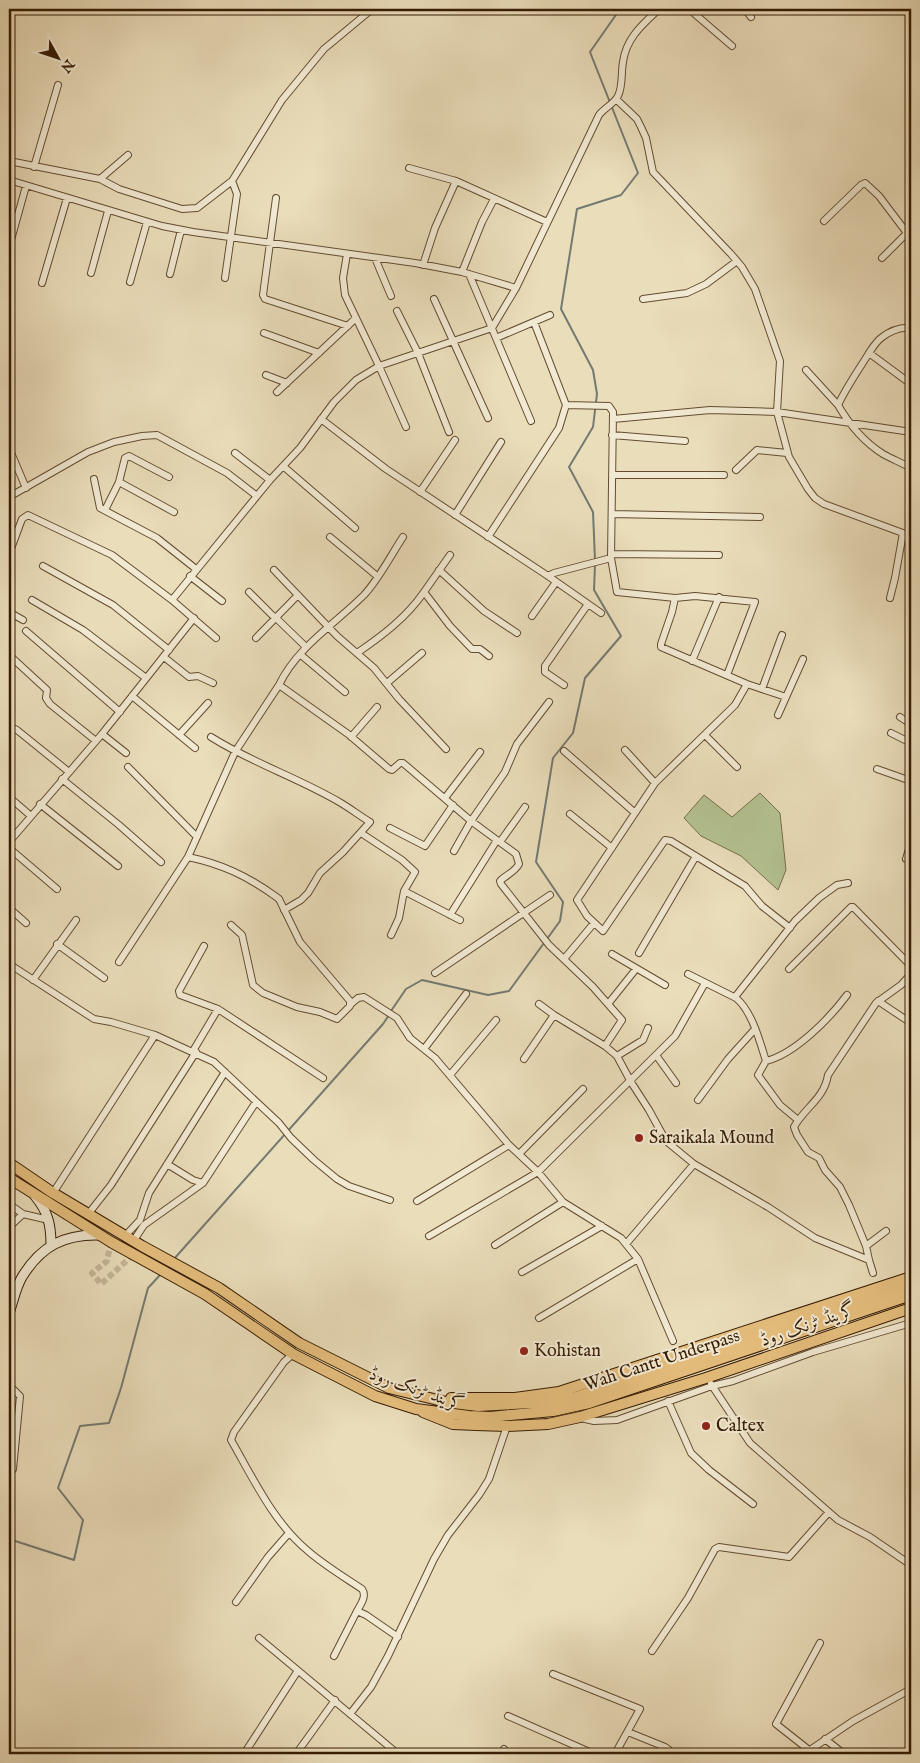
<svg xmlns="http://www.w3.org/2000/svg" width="920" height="1763" font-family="'IM FELL English',Amiri,serif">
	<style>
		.green { fill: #b4c291; stroke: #756f4a }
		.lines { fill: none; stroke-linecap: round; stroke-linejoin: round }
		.stream { stroke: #747a72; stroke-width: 2 }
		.minor-tunnel { stroke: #c6b696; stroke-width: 6; stroke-dasharray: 6 3; stroke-linecap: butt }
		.minor-casing { stroke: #634c32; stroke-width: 8 }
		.secondary-casing { stroke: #361c04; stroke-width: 11 }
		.primary-casing { stroke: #361c04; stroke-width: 12 }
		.trunk-casing { stroke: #361c04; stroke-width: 12 }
		.minor { stroke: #f1e9d2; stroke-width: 6 }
		.secondary { stroke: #f1e9d2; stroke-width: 9 }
		.primary { stroke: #e5be7d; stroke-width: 10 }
		.trunk { stroke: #e5be7d; stroke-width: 10 }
		.poi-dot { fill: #8f2418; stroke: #f1e9d2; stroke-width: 2 }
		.labels { text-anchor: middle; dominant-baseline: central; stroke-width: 4; stroke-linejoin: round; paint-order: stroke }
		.poi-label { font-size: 18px; fill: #361c04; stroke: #f1e9d2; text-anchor: start }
		.street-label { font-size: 18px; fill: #361c04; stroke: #f1e9d2 }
	</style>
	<rect width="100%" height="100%" fill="#eaddba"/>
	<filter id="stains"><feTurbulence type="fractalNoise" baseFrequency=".004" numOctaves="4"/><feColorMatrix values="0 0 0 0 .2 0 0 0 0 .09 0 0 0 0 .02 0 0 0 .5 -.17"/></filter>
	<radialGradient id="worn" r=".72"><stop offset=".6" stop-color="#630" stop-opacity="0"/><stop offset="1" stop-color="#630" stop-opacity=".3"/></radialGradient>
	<path class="green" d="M760,793L780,813L786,870L778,890L741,856L701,836L684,818L704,795L732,817Z"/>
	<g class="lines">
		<path class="stream" d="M595,560L593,512L569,467L593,427L597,394L593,370L561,309L577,209L621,195L638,173L590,52L620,9
			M547,939L560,921L563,902L536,862L553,758L573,733L585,678L621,636L594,590L595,565
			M391,1011L406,989L422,980L488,995L509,991L544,943
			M174,1259L383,1024L389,1015
			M9,1539L74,1560L83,1520L58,1488L80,1426L109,1423L121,1388L148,1288L161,1274"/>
		<path class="minor-tunnel" d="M111,1242L107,1261L92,1273L101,1284L133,1255"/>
		<defs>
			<path id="minor" d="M689,9L732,46
				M745,9L751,17
				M616,99L637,119L641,127L646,138L653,172L731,254L742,267L755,289L780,361L777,412L789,457L808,489L815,498L824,504L911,536
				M9,161L100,179L119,189L182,209L197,208L232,181L282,100L324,49L371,10
				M34,167L58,85
				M409,168L456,181L547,222
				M100,179L128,155
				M9,180L162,226L193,232L415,263L462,272L516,288
				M276,198L263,295L265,299L348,326
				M824,221L861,185L865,183L879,196L907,233
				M9,247L26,186
				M347,254L343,278L345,295L379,366L406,427
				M375,258L391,296
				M882,258L911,229
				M423,265L435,228L456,181
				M462,272L482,222L494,199
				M91,273L108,211
				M170,274L181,230
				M469,274L531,421
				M225,278L237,194L232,181
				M130,282L147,222
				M42,283L67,198
				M434,299L488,418
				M643,299L687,293L706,284L737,261
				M397,311L418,353L449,432
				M911,328C901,327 890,331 881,338C876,342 873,347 869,353C858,371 847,386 838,405C849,424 864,442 883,454C892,459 902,463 911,468
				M264,333L319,353
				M496,338L550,315
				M869,353L911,384
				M806,370L838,405
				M266,375L287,383
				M277,392L356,318
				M566,405L609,406L613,412L611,558L617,592L675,598L695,596L755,602L727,675
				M321,419L386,469L548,576L601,613
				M613,419L710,410L777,412L911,432
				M612,435L685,441
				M9,448L26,488
				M235,453L270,480
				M283,466L355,528
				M736,470L757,450L787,453
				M613,475H724
				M94,479L100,508L157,538L196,569
				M119,482L174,512
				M420,492L455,440
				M9,497L88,452L114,442L142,436L157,435L227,473L257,496
				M105,510L119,482L125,458L129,456L169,477
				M612,514L760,517
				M455,515L501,442
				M330,537L377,576
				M488,537L559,428L566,405L534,322
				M9,554L22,519L28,515L112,555L172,600L216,638
				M611,554L719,555
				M43,566L113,605L169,650
				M274,570L337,636L374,668L399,699L446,749
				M439,570L484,611L517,633
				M190,576L222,601
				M548,576L554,573L611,558
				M249,592L274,617
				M424,592L450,555
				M675,598L672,612L661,644V647L747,684L786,697
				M890,598L895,578L903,533
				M32,600L83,630L146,678
				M172,600L270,480L300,448L334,402L356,380L379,366L492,328L516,288L599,115C604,108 614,104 618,96C623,86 621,73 623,62C626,38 643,24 659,9
				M9,612L23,620
				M532,616L556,582
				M275,617L306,647
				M26,631L120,712
				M256,638L298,595
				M357,653C382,636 407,617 424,592L450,626L472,649H480L489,656
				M9,655L47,690L46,698L50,704L96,741
				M301,655L345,692
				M164,657L189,677L198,676L213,683
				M692,661L719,597
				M387,683L422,653
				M747,684L735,705L655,783L577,900L587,916L603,931L665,840L671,841L745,886L762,906L790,928
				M279,685L348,734L389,769L392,770L400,763H403L471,821L516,854L519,864C515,872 506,875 500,881L501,884L549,945L593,987L622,1020L605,1046
				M564,685L545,672V666L588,604
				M762,689L782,635
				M132,696L195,748
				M778,715L803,659
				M900,717L911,724
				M9,726L17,730L69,772
				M891,733L911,743
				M102,734L126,753
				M179,735L208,703
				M705,735L737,767
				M211,737C252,763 299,778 341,803C351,809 360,816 370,822L343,852L320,873L308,893L301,900L284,910
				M351,737L377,707
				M625,750L655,783
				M564,751L634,812
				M128,767L197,837
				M877,769L911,781
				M62,779L119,825L161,862
				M9,797L31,816
				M445,798L480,752
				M40,804L118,866
				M570,814L612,848
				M390,828L425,846L453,805
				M361,833L402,860L415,872L404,891L399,918L391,935
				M9,842L102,734L194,618
				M500,842L525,807
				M9,848L57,889
				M454,851L471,821L505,772L517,744L549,702
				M188,857C222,864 247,876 275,896L279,899L300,942L350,1001V1006L337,1019L320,1012L297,1007L263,993L253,985L242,935L231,925
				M906,859L911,842
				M404,891L460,920
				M9,908L26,923
				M450,915L497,840
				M57,944L104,978
				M204,946L179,991L180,995L218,1009L323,1078
				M639,953L696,856
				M612,954L665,985
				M564,959L594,923
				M119,962L188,857L235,752L279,685C297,647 335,624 364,595C379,579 391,555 403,537
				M9,964L94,1019L111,1022L155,1035L214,1062L279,1123L291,1138L314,1160L337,1179L349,1186L390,1200
				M789,969L851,907H853L911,966
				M435,973L550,895
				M688,974L736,998C752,1011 760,1042 766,1061L758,1075L780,1105L798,1120
				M33,980L76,920
				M735,997L795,921L819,898L837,885L848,883
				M878,1001L911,1023
				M351,1004L358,998L364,997L397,1018L410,1038L435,1058L509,1145
				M539,1004L554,1015L605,1046L617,1056L631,1082L649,1110L666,1141L694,1164L768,1207L815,1238L869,1260L873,1273
				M608,1004L636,969
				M424,1049L466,994
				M193,1051L218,1009
				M656,1055L676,1083
				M617,1056L643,1040L648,1028
				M524,1059L554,1015
				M766,1061C795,1054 830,1018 847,995
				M450,1075L496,1020
				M698,1100L728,1059L755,1029
				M519,1154L583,1089
				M167,1164L193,1180L203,1183
				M53,1193L155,1035
				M417,1201L509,1145L538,1172L563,1202L621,1238L638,1259L673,1341
				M9,1204L23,1214
				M89,1213L111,1185L196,1052
				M9,1227L23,1214L49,1220
				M126,1235L140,1220L149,1193L225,1072
				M429,1236L538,1172L675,1036L705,983
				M134,1240L144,1225L203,1183L256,1102
				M626,1244L694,1164
				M495,1245L563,1202
				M866,1246L886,1231
				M869,1260L866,1246L849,1205L840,1187L825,1170L819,1158L808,1152L797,1135L794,1127C805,1107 824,1099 828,1075L876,1003L901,985L911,974
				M522,1272L602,1226
				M539,1318L638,1259
				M293,1354L284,1362L234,1432L231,1440C253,1478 273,1522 308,1551C324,1565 344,1577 362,1589C367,1596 361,1604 357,1611L366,1615L398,1637
				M711,1384L750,1443L838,1520L870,1537L911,1565
				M9,1385L20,1396L13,1469
				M668,1401L691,1453L709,1470L753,1504
				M581,1418L594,1421L617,1420L712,1386L733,1381L813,1352L911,1323
				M236,1602L268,1557L289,1533
				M259,1638L398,1754
				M652,1651L688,1598L715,1549L719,1547L789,1557L829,1512
				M334,1656L357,1611
				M553,1674L640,1709L615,1754
				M350,1714L371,1687L388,1656L434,1559L448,1535L479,1495L489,1479L507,1426
				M508,1716L594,1754
				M628,1732L665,1747L669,1750V1754
				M825,1739L844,1754
				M809,1750L776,1724L820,1643
				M244,1754L297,1672
				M296,1754L335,1700
				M501,1754L504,1749
				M804,1754L853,1721L911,1689"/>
			<path id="secondary" d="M35,1196C48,1211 51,1226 51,1244
				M9,1313C13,1302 16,1287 22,1277C41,1246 64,1234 100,1235"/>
			<path id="primary" d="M451,1398H515L559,1392L911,1277
				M423,1412L453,1424L476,1425L507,1426L548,1424L580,1417L706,1378L911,1308"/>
			<path id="trunk" d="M9,1163L53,1193L142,1246L219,1288L299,1343L389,1388L446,1402L478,1406L548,1402L576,1397L911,1286
				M9,1178L111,1242L205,1294L293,1354L375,1396L416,1409L469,1416L490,1417L553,1411L589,1403L911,1295"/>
		</defs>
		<use href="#minor" class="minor-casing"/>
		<use href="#secondary" class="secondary-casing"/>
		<use href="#primary" class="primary-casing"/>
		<use href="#trunk" class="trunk-casing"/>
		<use href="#minor" class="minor"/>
		<use href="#secondary" class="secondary"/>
		<use href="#primary" class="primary"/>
		<use href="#trunk" class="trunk"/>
	</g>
	<g class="poi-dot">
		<circle cx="639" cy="1138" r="5"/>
		<circle cx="524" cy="1351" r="5"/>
		<circle cx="706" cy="1426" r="5"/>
	</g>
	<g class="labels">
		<g class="poi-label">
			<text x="649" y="1138">Saraikala Mound</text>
			<text x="534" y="1351">Kohistan</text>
			<text x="716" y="1426">Caltex</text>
		</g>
		<g class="street-label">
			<text transform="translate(808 1326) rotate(-19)">گرینڈ ٹرنک روڈ</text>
			<text transform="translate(662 1361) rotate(-18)">Wah Cantt Underpass</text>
			<text transform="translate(416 1390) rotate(19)">گرینڈ ٹرنک روڈ</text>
		</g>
	</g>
	<rect width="920" height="1763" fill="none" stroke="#eaddba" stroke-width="30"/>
	<rect x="10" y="10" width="900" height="1743" fill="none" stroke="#361c04" stroke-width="2.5"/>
	<rect x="15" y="15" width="890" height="1733" fill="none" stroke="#361c04"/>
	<g transform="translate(58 58) rotate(130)" stroke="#f1e9d2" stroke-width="4" paint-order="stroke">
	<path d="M0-4L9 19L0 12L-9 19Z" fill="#361c04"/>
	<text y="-8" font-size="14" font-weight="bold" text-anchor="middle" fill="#361c04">N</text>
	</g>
	<rect width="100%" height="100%" filter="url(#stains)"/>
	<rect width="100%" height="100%" fill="url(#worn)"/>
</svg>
